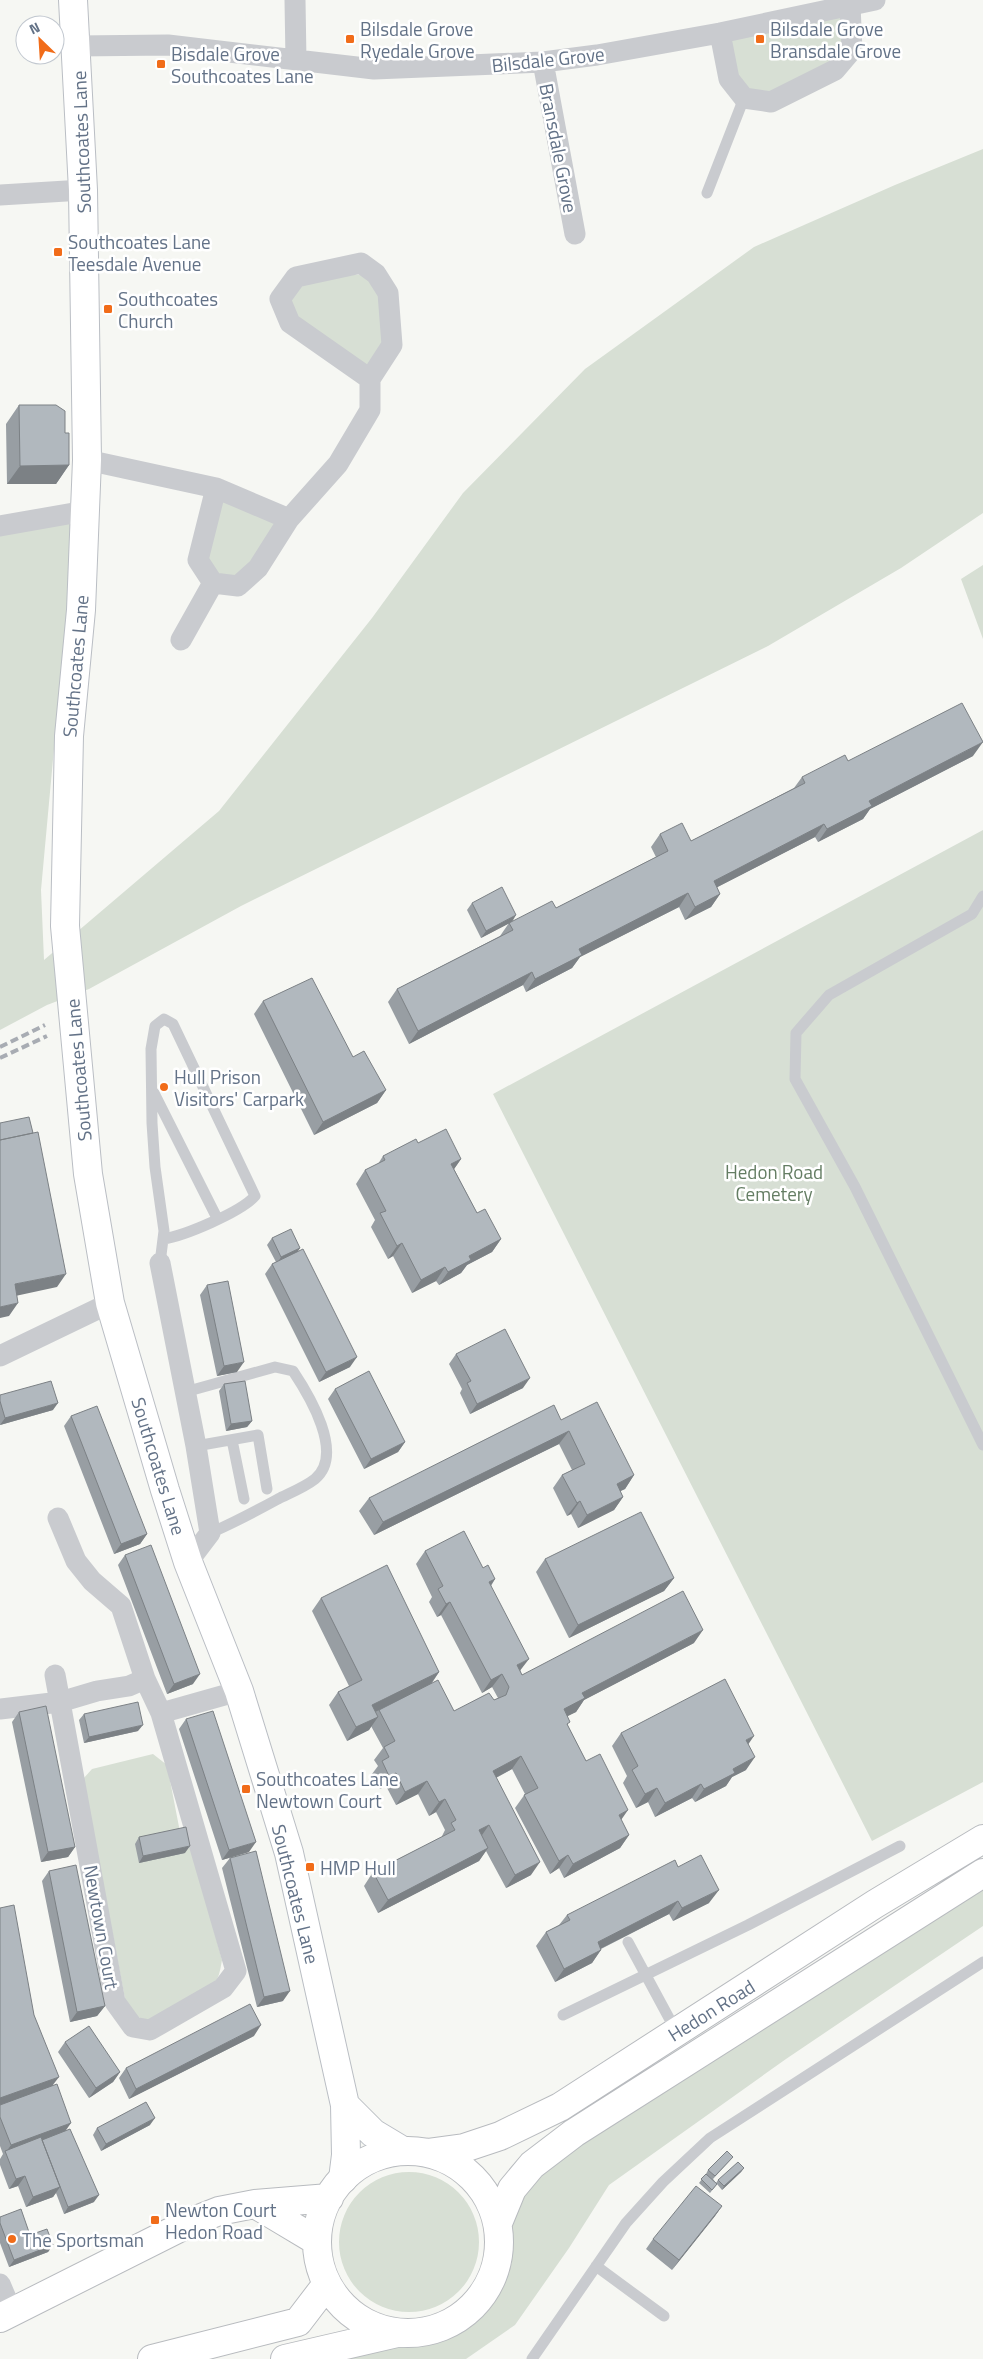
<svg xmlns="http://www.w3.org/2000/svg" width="983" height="2359" font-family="'Titillium Web',sans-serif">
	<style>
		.green { fill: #d7dfd4 }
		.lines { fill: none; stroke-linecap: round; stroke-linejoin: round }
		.secondary-casing { stroke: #babec4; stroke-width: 30 }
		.highway-casing { stroke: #b8bbbf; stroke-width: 30 }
		.lane { stroke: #c9cbcf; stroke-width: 11 }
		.street { stroke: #c9cbcf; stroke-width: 21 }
		.secondary { stroke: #fff; stroke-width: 28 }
		.highway { stroke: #fff; stroke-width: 28 }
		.rail { stroke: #a8acb3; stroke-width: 4; stroke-dasharray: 8 4; stroke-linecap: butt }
		.wall { fill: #989ea3 }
		.shaded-wall { fill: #7c8185 }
		.building { fill: #b1b8be; stroke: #7c8185 }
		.poi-dot { fill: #f16c19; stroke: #fff; stroke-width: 2 }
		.labels { text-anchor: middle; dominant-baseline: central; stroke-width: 5; stroke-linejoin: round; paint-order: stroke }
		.poi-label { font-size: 19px; fill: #637287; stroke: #fff; text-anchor: start }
		.street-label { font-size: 19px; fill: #637287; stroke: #fff }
		.park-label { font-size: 19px; fill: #647d63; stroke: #fff }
	</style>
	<rect width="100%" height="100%" fill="#f6f7f3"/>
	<path class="green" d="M850,5L852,50L771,102L744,98L720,33Z
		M983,149V513L901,568L768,646L241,906L89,989L47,1005L0,1030V534L75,520L41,890L44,960L219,811L372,618L463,493L585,369L754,247L895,185Z
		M376,274L392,345L370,379L290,323L280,299L296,277Z
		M216,488L289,519L238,586L198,560Z
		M983,565V639L961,579Z
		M983,830V1782L872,1841L493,1094Z
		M153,1754L167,1765L180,1832L187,1831L222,1960C221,1965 220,1974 217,1979C209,1991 158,2022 143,2019C134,2017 130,2011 126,2004L83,1779L92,1769Z
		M983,1881V1926L786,2059L609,2185L569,2248L515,2325L466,2359H335L455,2334L492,2299L512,2263V2224L531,2173Z
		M339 2242a70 70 0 1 1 140 0a70 70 0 1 1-140 0Z"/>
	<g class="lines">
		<defs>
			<path id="secondary" d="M73,0L83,190L87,460L81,610L69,736L65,926L88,1174L110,1303L165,1490L188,1562L239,1691L289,1853L345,2105L346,2155L343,2179
				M345,2105L373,2133L403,2151"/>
			<path id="highway" d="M317 2242a91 91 0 1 1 182 0a91 91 0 1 1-182 0Z
				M427,2153L464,2148L500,2136L560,2107L875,1904L983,1839
				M255,2204L317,2241
				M498,2223L512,2189L532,2165L574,2133L983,1873
				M0,2318L191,2222L219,2211L255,2204L329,2198
				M152,2359L298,2322L327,2284
				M285,2359L397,2333"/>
		</defs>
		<use href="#secondary" class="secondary-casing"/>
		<use href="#highway" class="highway-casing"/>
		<path class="lane" d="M707,193L744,98
			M983,896L972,914L829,995L796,1033L795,1079L855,1187L983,1445
			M154,1093L217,1218
			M160,1263L164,1231L155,1167L152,1123L151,1049L155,1026L164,1019L173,1024L255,1196C241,1212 184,1236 163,1239
			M185,1392L275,1367L293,1371C309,1395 345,1454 315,1479C305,1487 290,1493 278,1499C256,1511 234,1523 210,1533
			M232,1440L244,1499
			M196,1446L258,1435L267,1489
			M628,1942L676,2031
			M563,2015L748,1925L900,1846
			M596,2266L664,2316
			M532,2359L626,2223L663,2182L710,2138L983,1962"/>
		<path class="street" d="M295,0L296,60
			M720,33L729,79L744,98L771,102L835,70L852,50L850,5
			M77,46L168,45L374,69L543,62L597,55L720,33L875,0
			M543,62L575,234
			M0,195L83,190
			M87,460L216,488L289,519L338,464L370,410V379L290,323L280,299L296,277L361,263L376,274L388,293L392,345L370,379
			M216,488L198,560L213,583L238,586L258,568L289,519
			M0,526L85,511
			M181,640L213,583
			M160,1263L196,1446L210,1533L188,1562
			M0,1356L110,1303
			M55,1675L115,2002L133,2027L150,2030L223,1988L236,1971L161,1713L145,1679L121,1606L92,1581L76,1561L58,1518
			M0,1709L60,1702L97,1691L129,1686L145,1679
			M161,1713L239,1691
			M0,2284L12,2312"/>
		<use href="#secondary" class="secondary"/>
		<use href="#highway" class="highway"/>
		<path class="rail" d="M0,1047L45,1025
			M0,1058L47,1036"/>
	</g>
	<path class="wall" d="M19,405L65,433L69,465L56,484H7L6,424Z
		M973,756L870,809L863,819L818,842L815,837L717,887L720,894L711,907L685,920L679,907L580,957L572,968L526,992L523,985L409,1044L388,1002L397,989L500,936L509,923L481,938L467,910L472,903L512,922L556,908L656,857L651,847L660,834L691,841L794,788L802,777L848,761Z
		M263,1001L353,1057L386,1090L377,1103L314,1135L254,1014Z
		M418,1143L461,1159L454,1169L477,1213L501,1239L492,1252L467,1265L461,1273L439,1285L436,1281L412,1293L393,1256L388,1259L371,1227L375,1220L356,1184L365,1170L378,1164L383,1156Z
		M272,1238L300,1248L298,1251L350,1367L319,1382L265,1274L272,1264L276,1262L267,1245Z
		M207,1285L237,1372L217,1376L200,1295Z
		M456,1354L523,1388L470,1414L460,1393L462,1389L449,1364Z
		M224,1384L252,1421L247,1427L226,1431L219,1391Z
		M335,1389L405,1442L398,1452L364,1469L328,1399Z
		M0,1395L53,1410L0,1425Z
		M71,1416L147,1534L140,1544L114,1554L64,1426Z
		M561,1420L634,1475L625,1489L620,1491L623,1497L614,1510L578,1528L571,1514L567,1516L553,1488L562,1475L572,1470L559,1444L374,1535L359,1511L369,1498Z
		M425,1551L483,1568L495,1579L491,1586L522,1675L694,1643L584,1700L576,1712L567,1716L568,1726L586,1761L621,1820L629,1835L620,1848L564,1878L559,1868L550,1874L515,1808L525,1794L512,1769L496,1778L531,1875L506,1888L486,1851L479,1861L378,1913L364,1886L373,1872L442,1837V1836L445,1830L436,1812L429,1816L418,1794L396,1805L386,1786L380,1789L372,1774L378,1766L374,1760L383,1748L371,1726L369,1730L347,1741L329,1705L338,1692L349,1686L312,1611L321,1598L439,1672L432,1683L454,1711L494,1700L498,1698L492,1687L482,1693L441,1615L437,1617L429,1602L432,1597L416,1564Z
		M125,1555L193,1684L167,1694L118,1565Z
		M545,1559L674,1578L664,1591L569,1638L536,1572Z
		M19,1712L75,1847L68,1857L41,1862L12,1722Z
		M84,1714L138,1731L84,1743L79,1720Z
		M186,1719L249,1852L222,1860L179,1729Z
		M621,1733L748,1744L746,1770L732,1777L726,1786L695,1802L692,1798L655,1817L648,1802L636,1808L623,1783L627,1776L612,1746Z
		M139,1837L185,1853L139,1863L135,1844Z
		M230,1858L283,2001L257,2007L222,1868Z
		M678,1867L709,1903L673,1921L669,1914L601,1949L592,1963L555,1982L536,1946L546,1932L559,1925L567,1915Z
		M49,1871L105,2006L97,2016L70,2022L42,1881Z
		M0,1908L34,2015L66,2131L94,2202L64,2214L56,2193L53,2197L26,2207L18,2186L9,2189L0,2165V2159L3,2154L0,2146Z
		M254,2036L129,2099L119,2078L126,2068Z
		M65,2042L120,2072L113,2082L89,2098L58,2052Z
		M150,2125L101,2151L93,2135L97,2128Z
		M733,2157L713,2179L716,2183L718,2180L744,2168L741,2172L722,2190L717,2184L710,2193L699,2183L706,2174L708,2170Z
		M722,2206L715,2216L672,2270L646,2249L653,2239Z
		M0,2217L30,2235L53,2245L48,2252L9,2267L0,2243Z"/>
	<path class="shaded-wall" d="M69,465L56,484H7L20,466Z
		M983,742L973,756L870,809L863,819L818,842L827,829L869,801Z
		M824,824L815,837L704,894L714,881Z
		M688,893L679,907L580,957L572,968L526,992L535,979L579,949Z
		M720,894L711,907L685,920L695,907Z
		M516,915L512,922L481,938L486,931Z
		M532,972L523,985L409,1044L418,1031Z
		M386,1090L377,1103L314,1135L323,1122Z
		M461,1159L452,1172L451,1164Z
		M501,1239L492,1252L467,1265L461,1273L439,1285L448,1272L469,1256Z
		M402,1243L393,1256L388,1259L397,1246Z
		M300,1248L296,1254L277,1264L281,1257Z
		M445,1267L436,1281L412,1293L421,1280Z
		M66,1274L57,1287L6,1298L15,1284Z
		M18,1303L9,1316L0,1318V1307Z
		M357,1357L350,1367L319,1382L326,1372Z
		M244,1362L237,1372L217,1376L224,1366Z
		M530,1378L523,1388L470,1414L477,1404Z
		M58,1403L53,1410L0,1425L5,1418Z
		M252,1421L247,1427L226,1431L231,1424Z
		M569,1431L559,1444L374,1535L383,1522Z
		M405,1442L398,1452L364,1469L371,1459Z
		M634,1475L625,1489L608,1497L617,1484Z
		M623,1497L614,1510L578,1528L587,1515Z
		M580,1501L571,1514L567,1516L577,1503Z
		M147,1534L140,1544L114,1554L121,1544Z
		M674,1578L664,1591L569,1638L578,1625Z
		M495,1579L486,1592L489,1582Z
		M450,1602L441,1615L437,1617L446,1604Z
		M703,1630L694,1643L584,1700L576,1712L554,1723L564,1709L582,1693Z
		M529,1659L519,1672L517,1665Z
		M439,1672L430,1685L363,1718L372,1705Z
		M200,1674L193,1684L167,1694L174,1684Z
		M502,1674L492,1687L482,1693L491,1680Z
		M378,1717L369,1730L347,1741L356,1727Z
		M143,1725L138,1731L84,1743L89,1737Z
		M754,1736L745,1749L746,1740Z
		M521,1756L512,1769L484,1784L493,1771Z
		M755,1757L746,1770L732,1777L726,1786L695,1802L704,1789L733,1769Z
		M396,1773L386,1786L380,1789L389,1776Z
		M427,1781L418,1794L396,1805L405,1792Z
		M701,1784L692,1798L655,1817L665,1803Z
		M657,1788L648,1802L636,1808L645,1794Z
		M445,1799L436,1812L429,1816L439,1802Z
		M628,1810L619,1823V1815Z
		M489,1825L480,1838L479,1830Z
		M629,1835L620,1848L564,1878L573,1864Z
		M256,1842L249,1852L222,1860L229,1850Z
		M190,1846L185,1853L139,1863L143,1856Z
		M75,1847L68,1857L41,1862L48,1852Z
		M488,1848L479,1861L378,1913L388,1900Z
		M568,1855L559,1868L550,1874L559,1861Z
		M540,1862L531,1875L506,1888L515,1875Z
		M719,1890L709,1903L673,1921L682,1908Z
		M678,1901L669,1914L588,1955L598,1942Z
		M601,1950L592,1963L555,1982L564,1969Z
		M290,1991L283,2001L257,2007L264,1997Z
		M105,2006L97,2016L70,2022L77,2012Z
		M261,2025L254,2036L129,2099L136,2089Z
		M120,2072L113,2082L89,2098L96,2088Z
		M59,2077L49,2090L0,2108V2098Z
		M155,2118L150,2125L101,2151L106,2144Z
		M71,2123L64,2133L6,2152L11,2145Z
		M744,2168L741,2172L722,2190L724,2186Z
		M25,2176L18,2186L9,2189L16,2179Z
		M60,2187L53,2197L26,2207L33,2197Z
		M99,2195L94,2202L64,2214L68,2207Z
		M722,2206L715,2216L672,2270L679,2260Z
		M53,2245L48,2252L9,2267L14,2260Z"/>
	<path class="building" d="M19,405H56L65,411V433H69V465L20,466Z
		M962,703L983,742L869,801L872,806L827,829L824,824L714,881L720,894L695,907L688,893L579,949L582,955L535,979L532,972L418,1031L397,989L513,930L509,923L552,901L556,908L668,851L660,834L682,823L691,841L805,783L802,777L845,755L848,761Z
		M502,887L516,915L486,931L472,903Z
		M312,978L353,1057L364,1051L386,1090L323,1122L263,1001Z
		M29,1117L33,1133L0,1140V1123Z
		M446,1129L461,1159L451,1164L477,1213L485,1209L501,1239L469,1256L471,1260L448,1272L445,1267L421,1280L402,1243L397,1246L380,1213L386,1211L365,1170L385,1160L383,1156L416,1139L418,1143Z
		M38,1132L66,1274L15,1284L18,1303L0,1307V1140Z
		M291,1229L300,1248L281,1257L272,1238Z
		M303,1249L357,1357L326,1372L272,1264Z
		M228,1281L244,1362L224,1366L207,1285Z
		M505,1329L530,1378L477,1404L467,1383L471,1381L456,1354Z
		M369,1371L405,1442L371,1459L335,1389Z
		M51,1381L58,1403L5,1418L0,1401V1395Z
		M245,1381L252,1421L231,1424L224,1384Z
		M597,1402L634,1475L617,1484L623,1497L587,1515L580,1501L577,1503L562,1475L585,1464L569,1431L383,1522L369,1498L554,1405L561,1420Z
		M97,1406L147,1534L121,1544L71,1416Z
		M641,1512L674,1578L578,1625L545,1559Z
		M464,1531L483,1568L488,1565L495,1579L489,1582L529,1659L517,1665L522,1675L683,1591L703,1630L582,1693L585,1698L564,1709L570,1722L567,1724L586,1761L600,1754L628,1810L619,1815L629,1835L573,1864L568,1855L559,1861L524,1795L538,1788L521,1756L493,1771L540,1862L515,1875L489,1825L479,1830L488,1848L388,1900L373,1872L455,1830L451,1823L456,1820L445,1799L439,1802L427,1781L405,1792L396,1773L389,1776L382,1761L389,1757L384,1747L395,1741L379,1710L438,1680L454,1711L489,1693L494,1700L506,1695L509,1687L502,1674L491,1680L450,1602L446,1604L438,1589L443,1586L425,1551Z
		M151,1545L200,1674L174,1684L125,1555Z
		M387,1565L439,1672L372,1705L378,1717L356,1727L338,1692L362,1680L321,1598Z
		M725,1679L754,1736L746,1740L755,1757L733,1769L735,1773L704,1789L701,1784L665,1803L657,1788L645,1794L632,1770L638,1766L621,1733Z
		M138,1702L143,1725L89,1737L84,1714Z
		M46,1706L75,1847L48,1852L19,1712Z
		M213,1711L256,1842L229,1850L186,1719Z
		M186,1827L190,1846L143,1856L139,1837Z
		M256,1851L290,1991L264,1997L230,1858Z
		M701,1855L719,1890L682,1908L678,1901L598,1942L601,1950L564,1969L546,1932L570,1920L567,1915L675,1860L678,1867Z
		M76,1865L105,2006L77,2012L49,1871Z
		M14,1905L34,2015L59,2077L0,2098V1908Z
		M250,2004L261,2025L136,2089L126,2068Z
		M89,2026L120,2072L96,2088L65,2042Z
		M57,2084L71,2123L11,2145L0,2117V2105Z
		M146,2102L155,2118L106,2144L97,2128Z
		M70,2129L99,2195L68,2207L42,2140Z
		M41,2137L60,2187L33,2197L25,2176L16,2179L5,2151Z
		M727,2151L733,2157L715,2176L708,2170Z
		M738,2162L744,2168L724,2186L718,2180Z
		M706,2174L717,2184L712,2190L701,2179Z
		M696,2186L722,2206L679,2260L653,2239Z
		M21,2209L30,2235L47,2229L53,2245L14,2260L0,2223V2217Z"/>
	<g class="poi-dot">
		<rect x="345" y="34" width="10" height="10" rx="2.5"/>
		<rect x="755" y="34" width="10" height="10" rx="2.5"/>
		<rect x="156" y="59" width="10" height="10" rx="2.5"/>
		<rect x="53" y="247" width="10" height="10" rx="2.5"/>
		<rect x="103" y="304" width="10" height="10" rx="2.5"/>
		<circle cx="164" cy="1087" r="5"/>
		<rect x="241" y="1784" width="10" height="10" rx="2.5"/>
		<rect x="305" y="1862" width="10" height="10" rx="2.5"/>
		<rect x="150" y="2215" width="10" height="10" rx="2.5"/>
		<circle cx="12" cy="2239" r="5"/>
	</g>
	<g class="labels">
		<g class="poi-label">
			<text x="360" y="28">Bilsdale Grove<tspan x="360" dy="22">Ryedale Grove</tspan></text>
			<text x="770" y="28">Bilsdale Grove<tspan x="770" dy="22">Bransdale Grove</tspan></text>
			<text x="171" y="53">Bisdale Grove<tspan x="171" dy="22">Southcoates Lane</tspan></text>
			<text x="68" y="241">Southcoates Lane<tspan x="68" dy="22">Teesdale Avenue</tspan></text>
			<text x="118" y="298">Southcoates<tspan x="118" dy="22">Church</tspan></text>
			<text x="174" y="1076">Hull Prison<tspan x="174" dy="22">Visitors' Carpark</tspan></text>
			<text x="256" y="1778">Southcoates Lane<tspan x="256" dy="22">Newtown Court</tspan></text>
			<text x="320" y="1867">HMP Hull</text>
			<text x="165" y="2209">Newton Court<tspan x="165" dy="22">Hedon Road</tspan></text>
			<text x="22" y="2239">The Sportsman</text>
		</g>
		<g class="street-label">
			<text transform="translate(548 59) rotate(-6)">Bilsdale Grove</text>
			<text transform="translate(81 142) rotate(-92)">Southcoates Lane</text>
			<text transform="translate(559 148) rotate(79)">Bransdale Grove</text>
			<text transform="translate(75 666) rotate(-85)">Southcoates Lane</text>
			<text transform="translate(78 1070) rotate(-95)">Southcoates Lane</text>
			<text transform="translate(159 1466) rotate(73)">Southcoates Lane</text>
			<text transform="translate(296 1894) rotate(76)">Southcoates Lane</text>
			<text transform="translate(102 1927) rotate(80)">Newtown Court</text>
			<text transform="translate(711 2010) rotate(-32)">Hedon Road</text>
		</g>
		<g class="park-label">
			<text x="774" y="1171">Hedon Road<tspan x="774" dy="22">Cemetery</tspan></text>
		</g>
	</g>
	<g transform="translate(40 40) rotate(335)"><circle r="24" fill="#ffffff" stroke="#c1c7cf"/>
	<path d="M0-4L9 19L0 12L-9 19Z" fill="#f16c19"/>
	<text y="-8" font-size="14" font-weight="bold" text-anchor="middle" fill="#637287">N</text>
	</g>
</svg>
